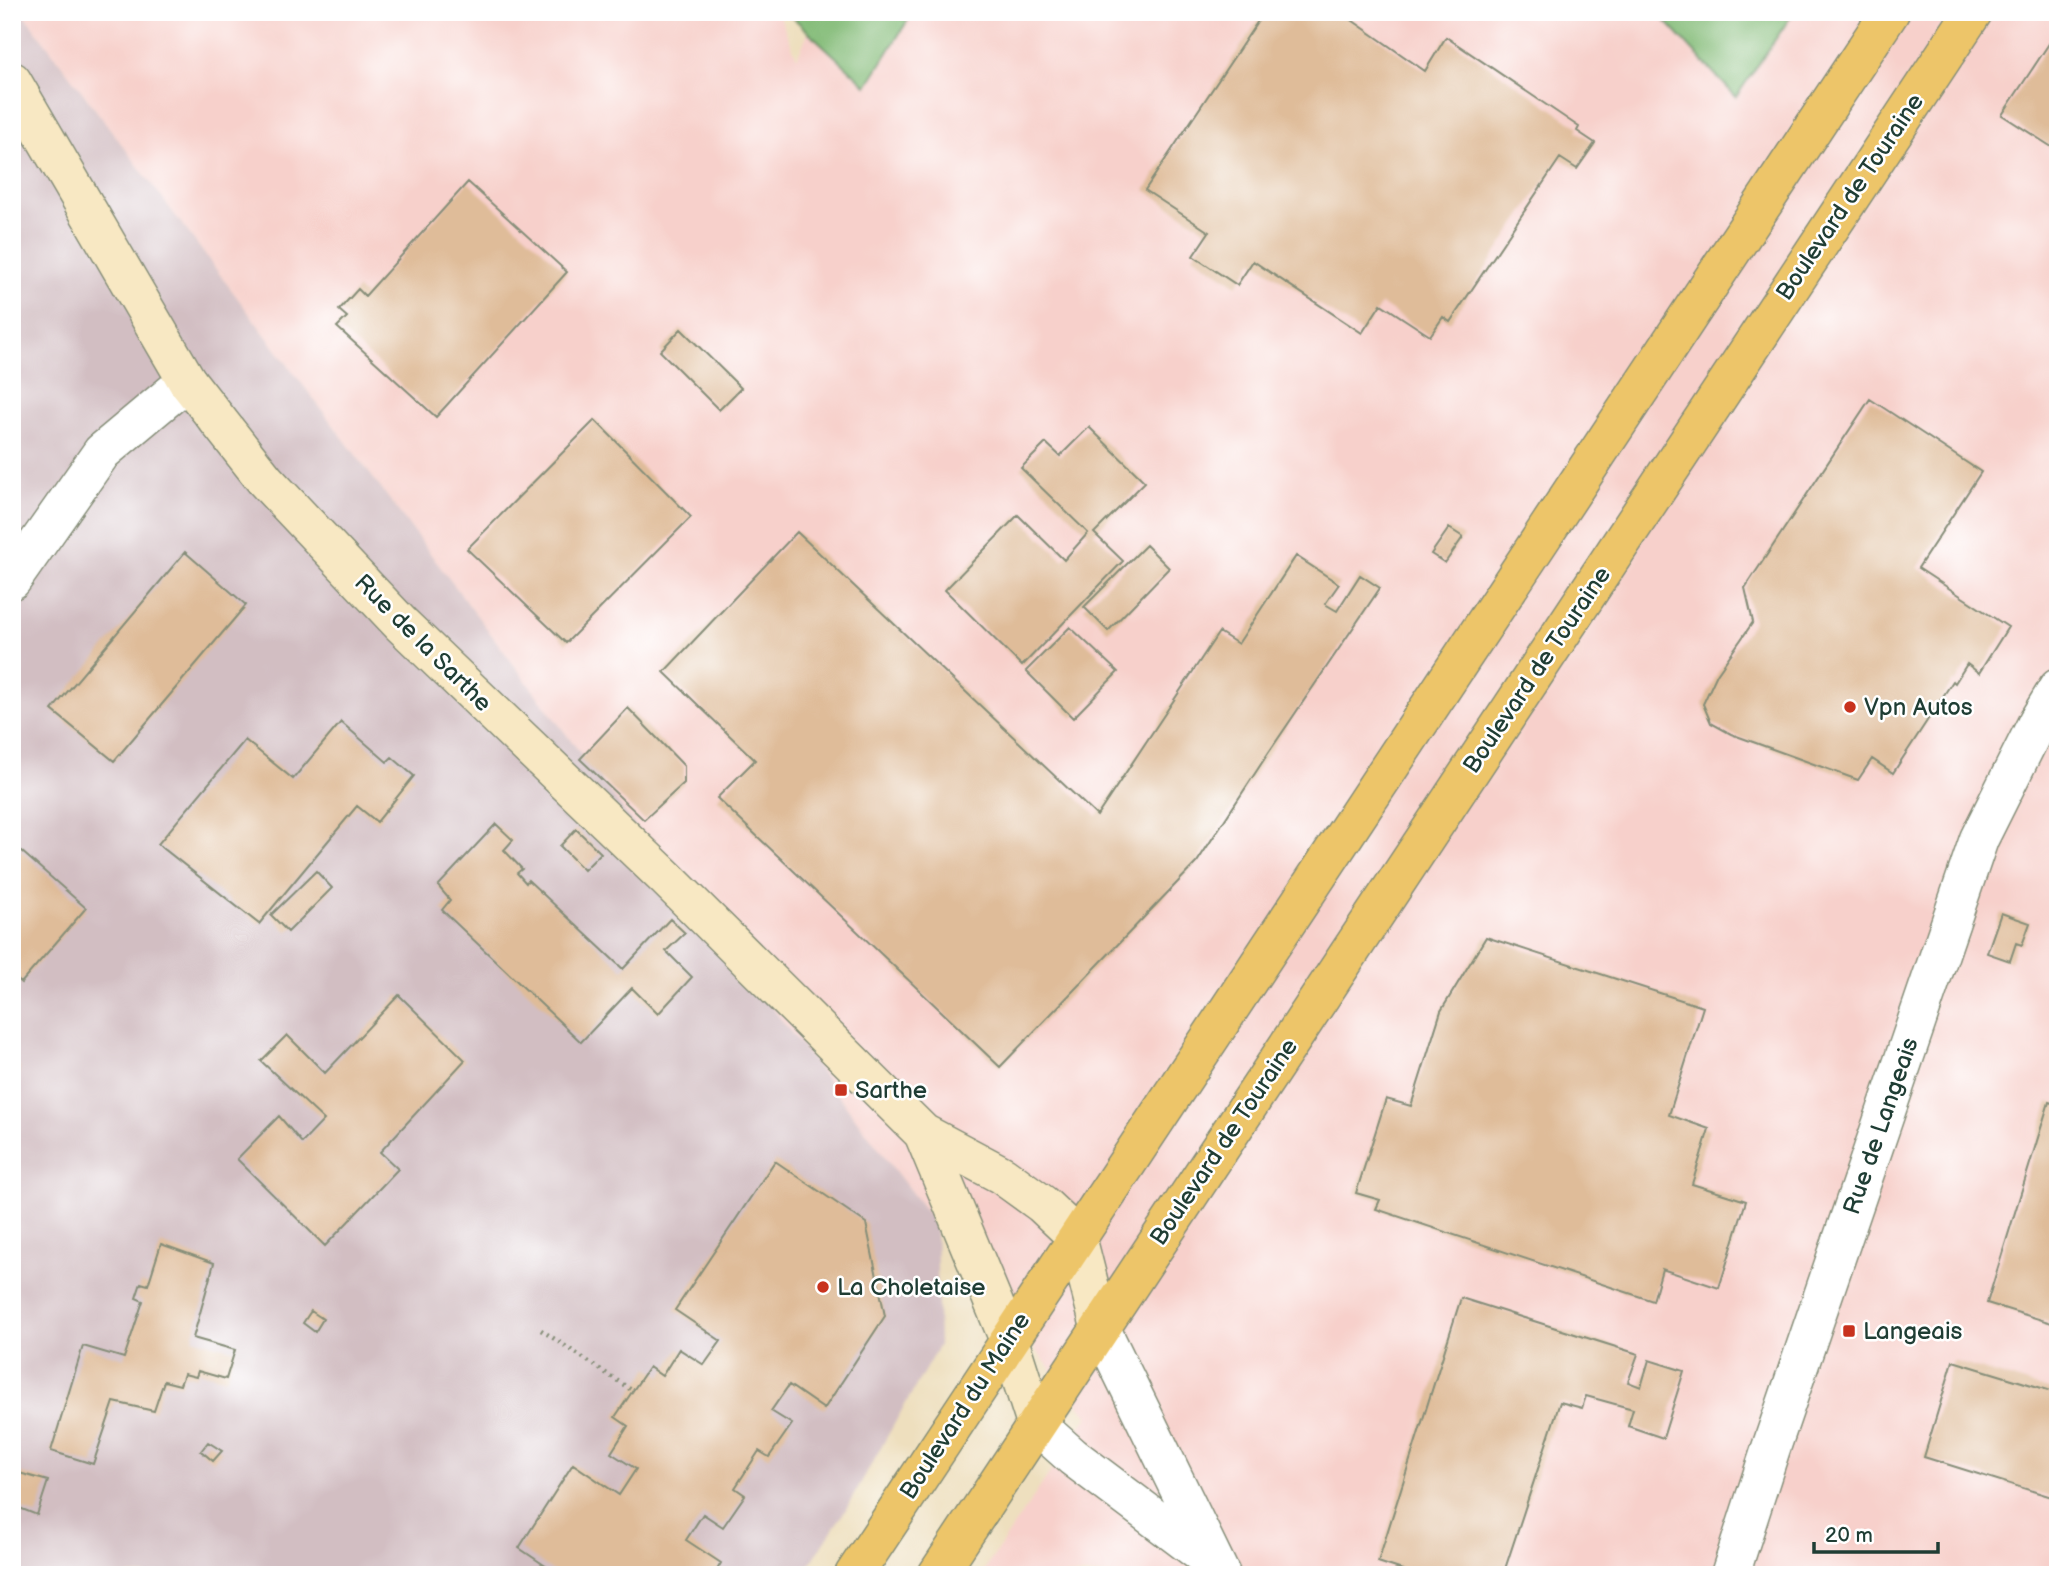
<svg xmlns="http://www.w3.org/2000/svg" width="2070" height="1587" font-family="'Balsamiq Sans',sans-serif">
	<style>
		.built { fill: #f7d0cb }
		.industrial { fill: #d2bec2 }
		.forest { fill: #84bc78; stroke: #527c56; stroke-width: 2 }
		.building { fill: #dfbc99 }
		.lines { fill: none; stroke-linecap: round; stroke-linejoin: round }
		.street-casing { stroke: #868e79; stroke-width: 41 }
		.secondary-casing { stroke: #868e79; stroke-width: 41 }
		.primary-casing { stroke: #868e79; stroke-width: 41 }
		.path { stroke: #868e79; stroke-width: 4.5; stroke-dasharray: 2 5; stroke-linecap: butt }
		.street { stroke: #fff; stroke-width: 38 }
		.secondary { stroke: #f8e8c3; stroke-width: 38 }
		.primary { stroke: #edc569; stroke-width: 38 }
		.poi-dot { fill: #c8321e; stroke: #fff; stroke-width: 2.5 }
		.labels { text-anchor: middle; dominant-baseline: central; stroke-width: 5; stroke-linejoin: round; paint-order: stroke }
		.street-label { font-size: 24px; fill: #1f3d34; stroke: #fff }
		.poi-label { font-size: 24px; fill: #1f3d34; stroke: #fff; text-anchor: start }
	</style>
	<rect width="100%" height="100%" fill="#fff"/>
	<filter id="ink" filterUnits="userSpaceOnUse"><feTurbulence type="fractalNoise" baseFrequency=".0143" numOctaves="2"/><feDisplacementMap in="SourceGraphic" scale="14" xChannelSelector="R" yChannelSelector="G"/><feConvolveMatrix kernelMatrix="1 2 1 2 8 2 1 2 1" color-interpolation-filters="sRGB"/></filter>
	<filter id="wash" filterUnits="userSpaceOnUse"><feTurbulence type="fractalNoise" baseFrequency=".00686" numOctaves="4" result="noise"/><feDisplacementMap in="SourceGraphic" scale="28" xChannelSelector="R" yChannelSelector="G"/><feGaussianBlur stdDeviation="1.57" result="paint"/><feColorMatrix in="noise" values="0 0 0 0 0 0 0 0 0 0 0 0 0 0 0 0 0 1.4 0 .05"/><feComposite in="paint" operator="in"/></filter>
	<g filter="url(#wash)">
		<rect width="100%" height="100%" fill="#eedfbe"/>
		<path class="built" d="M22,12H778L797,58L817,12H2058V1575H981L1088,1416L936,1225Z"/>
		<path class="industrial" d="M12,12H22L936,1225L939,1345L846,1509L803,1575H12Z"/>
		<path class="forest" d="M787,12H913L867,86Z
			M1657,12H1794L1736,97Z"/>
		<g id="blocks">
			<path class="building" d="M1264,12H1348L1346,16L1425,71L1446,37L1579,127L1577,131L1595,143L1577,169L1560,158L1450,322L1443,317L1430,336L1381,304L1362,333L1253,261L1237,285L1193,256L1209,232L1145,190Z
				M2058,30V151L2002,115Z
				M468,182L567,272L436,417L337,327L347,317L339,310L358,289L365,296Z
				M681,329L741,388L719,410L660,351Z
				M1870,399L1981,472L1918,568L2008,627L1979,673L1967,664L1955,683L1953,681L1893,773L1872,759L1858,780L1731,734L1711,723L1703,704L1717,674L1753,622L1745,588Z
				M595,420L691,517L566,643L467,549Z
				M1089,427L1145,482L1094,533L1123,561L1022,666L945,590L1018,515L1064,560L1088,533L1021,468L1046,443L1060,456Z
				M1449,528L1463,537L1445,563L1431,554Z
				M797,532L1097,816L1219,632L1238,644L1296,556L1339,584L1325,604L1337,611L1360,575L1380,588L1267,755L1197,862L1000,1067L717,798L755,760L664,672Z
				M1146,545L1169,568L1108,631L1084,607Z
				M185,552L246,605L114,761L52,710Z
				M1070,627L1118,672L1073,718L1026,671Z
				M628,708L684,766V783L644,820L580,759Z
				M341,722L387,762L392,757L414,776L377,822L357,806L259,924L158,844L245,740L293,779Z
				M496,824L513,840L504,850L522,869L517,873L526,883L528,880L623,969L670,919L685,933L666,951L692,977L658,1014L632,988L581,1042L442,910L450,900L438,886Z
				M576,829L601,853L584,870L560,846Z
				M12,843L86,908L21,983L12,975Z
				M316,871L332,888L288,932L271,915Z
				M2001,913L2030,923L2022,945L2016,943L2010,961L1987,953Z
				M1486,937L1703,1007L1669,1115L1709,1129L1692,1184L1746,1201L1719,1288L1662,1269L1653,1301L1376,1209L1380,1200L1356,1193L1386,1099L1411,1106L1441,1011Z
				M399,995L465,1060L380,1152L398,1169L325,1246L237,1159L279,1116L302,1143L324,1120L261,1061L287,1035L325,1073Z
				M12,1064L20,1067L13,1095H12Z
				M2049,1102L2058,1105V1325L1987,1303Z
				M775,1161L866,1223L885,1316L824,1409L789,1385L771,1411L792,1424L769,1457L759,1451L735,1488L745,1495L723,1527L703,1514L686,1540L721,1563L714,1575H559L519,1548L573,1464L619,1495L636,1469L611,1453L628,1426L615,1417L649,1367L662,1376L679,1349L704,1365L721,1341L675,1310Z
				M161,1244L214,1263L193,1338L235,1350L226,1379L198,1371L196,1377L184,1374L180,1385L164,1381L154,1411L114,1402L93,1464L51,1451L83,1346L124,1358L143,1301L136,1298L141,1283L148,1285Z
				M1461,1298L1638,1354L1628,1382L1641,1387L1649,1360L1684,1371L1663,1438L1628,1426L1633,1409L1586,1396L1582,1408L1560,1402L1503,1575H1418L1378,1562Z
				M311,1311L323,1319L315,1332L303,1323Z
				M1953,1361L2058,1393V1499L1924,1457Z
				M208,1442L222,1451L213,1461L201,1451Z
				M12,1471L48,1481L37,1515L12,1505Z"/>
		</g>
	</g>
	<g filter="url(#ink)">
		<use href="#blocks" fill-opacity="0" stroke="#868e79" stroke-width="2"/>
		<g class="lines">
			<defs>
				<path id="street" d="M12,580L102,452L187,381
					M1100,1327L1221,1575
					M1036,1424L1073,1457L1210,1560
					M1730,1575L1771,1448L1979,839L2038,721L2058,688"/>
				<path id="secondary" d="M12,81L187,381L265,480L401,624L666,878L923,1133L1002,1175L1042,1204L1077,1237L1100,1327
					M923,1133L1009,1340L1036,1424"/>
				<path id="primary" d="M854,1575L1890,12
					M937,1575L1973,12"/>
			</defs>
			<use href="#street" class="street-casing"/>
			<use href="#secondary" class="secondary-casing"/>
			<use href="#primary" class="primary-casing"/>
			<path class="path" d="M541,1330L633,1391"/>
			<use href="#street" class="street"/>
			<use href="#secondary" class="secondary"/>
			<use href="#primary" class="primary"/>
		</g>
	</g>
	<g class="poi-dot">
		<circle cx="1850" cy="707" r="7"/>
		<rect x="834" y="1083" width="14" height="14" rx="3.5"/>
		<circle cx="823" cy="1287" r="7"/>
		<rect x="1842" y="1324" width="14" height="14" rx="3.5"/>
	</g>
	<g class="labels">
		<g class="street-label">
			<text transform="translate(1850 197) rotate(-56)">Boulevard de Touraine</text>
			<text transform="translate(423 643) rotate(45)">Rue de la Sarthe</text>
			<text transform="translate(1537 670) rotate(-56)">Boulevard de Touraine</text>
			<text transform="translate(1881 1126) rotate(-71)">Rue de Langeais</text>
			<text transform="translate(1224 1142) rotate(-56)">Boulevard de Touraine</text>
			<text transform="translate(965 1406) rotate(-57)">Boulevard du Maine</text>
		</g>
		<g class="poi-label">
			<text x="1864" y="707">Vpn Autos</text>
			<text x="855" y="1090">Sarthe</text>
			<text x="837" y="1287">La Choletaise</text>
			<text x="1863" y="1331">Langeais</text>
		</g>
	</g>
	<rect width="2070" height="1587" fill="none" stroke="#fff" stroke-width="42"/>
	<path d="M1814 1542v10h124v-10" fill="none" stroke="#1f3d34" stroke-width="3.5"/>
	<text x="1825" y="1542" font-size="21" fill="#1f3d34" stroke="#ffffff" stroke-width="5" paint-order="stroke">20 m</text>
</svg>
